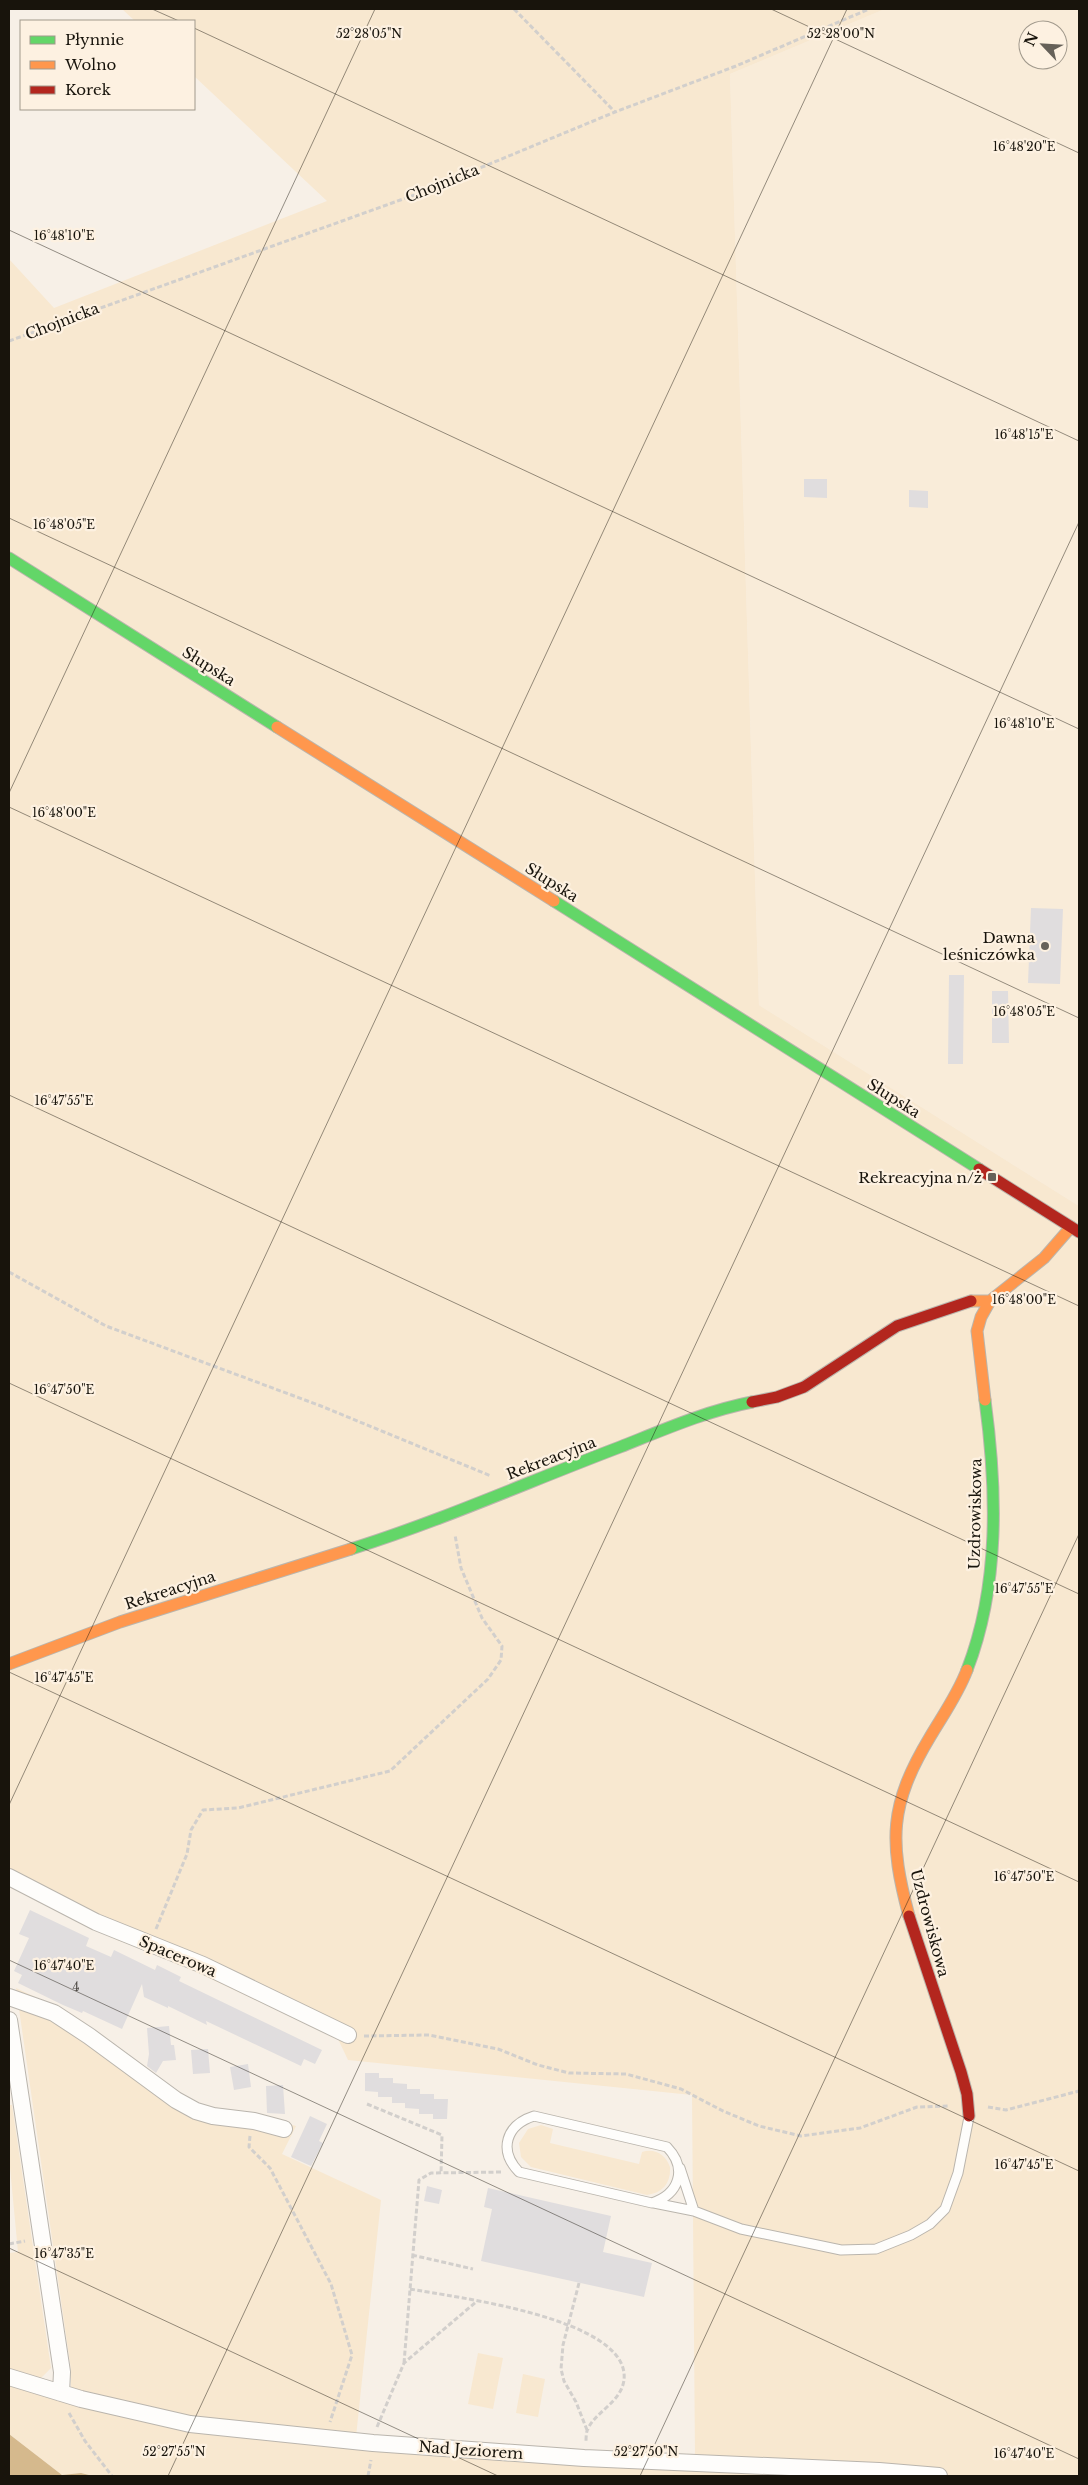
<svg xmlns="http://www.w3.org/2000/svg" width="1088" height="2485" font-family="'Libre Baskerville',serif">
	<style>
		.built { fill: #f9ecd9; fill-rule: evenodd }
		.green { fill: #f8e8d0 }
		.water { fill: #d5b98d }
		.building { fill: #e0ddde }
		.lines { fill: none; stroke-linecap: round; stroke-linejoin: round }
		.lane-casing { stroke: #bab5ad; stroke-width: 11 }
		.street-casing { stroke: #bab5ad; stroke-width: 18 }
		.fast-casing { stroke: #bab5ad; stroke-width: 13 }
		.slow-casing { stroke: #bab5ad; stroke-width: 13 }
		.jam-casing { stroke: #bab5ad; stroke-width: 13 }
		.path { stroke: #d2cfcc; stroke-width: 3; stroke-dasharray: 5 2.5; stroke-linecap: butt }
		.lane { stroke: #fefdfb; stroke-width: 9 }
		.street { stroke: #fefdfb; stroke-width: 16 }
		.fast { stroke: #63d668; stroke-width: 11 }
		.slow { stroke: #ff974d; stroke-width: 11 }
		.jam { stroke: #b3261e; stroke-width: 11 }
		.ticks { fill: none; stroke: #18140c; stroke-width: 1; stroke-opacity: 0.45 }
		.poi-dot { fill: #666159; stroke: #fdf1e1; stroke-width: 2 }
		.labels { text-anchor: middle; dominant-baseline: central; stroke-width: 4.5; stroke-linejoin: round; paint-order: stroke }
		.number-label { font-size: 12px; fill: #4b4742 }
		.street-label { font-size: 15px; fill: #18140c; stroke: #fdf1e1 }
		.poi-label { font-size: 15px; fill: #18140c; stroke: #fdf1e1; text-anchor: end }
		.ticks-label { font-size: 12px; text-anchor: middle; fill: #18140c; stroke: #fdf1e1; stroke-width: 4.5; stroke-linejoin: round; paint-order: stroke }
	</style>
	<rect width="100%" height="100%" fill="#f7f0e7"/>
	<path class="built" d="M885,9H1079V1206L759,1005L730,74ZM1028,30H1058V60H1028Z"/>
	<path class="green" d="M122,9H885L730,74L759,1005L1079,1206V2476H93L81,2473L62,2475L9,2434V2383L71,2402V2370L16,1988L58,2008L183,2096L206,2109L259,2116L296,2126L282,2154L381,2200L356,2437L695,2458L692,2095L348,2060L338,2039L160,1955L117,1940L9,1885V259L54,308L327,201L194,76V21H135Z
		M9,2105H12L51,2368L41,2378L9,2371V2253L18,2252L9,2157Z
		M541,2125L553,2129L550,2143L639,2164L642,2152C655,2148 666,2155 670,2167C671,2183 663,2193 647,2195L531,2167L521,2157L519,2143L528,2129Z
		M478,2353L503,2358L493,2409L468,2404Z
		M523,2374L545,2379L538,2417L516,2413Z"/>
	<path class="water" d="M9,2434L62,2475L81,2473L93,2476H9Z"/>
	<path class="building" d="M804,479H827V498L804,497Z
		M909,490L928,491V508L909,507Z
		M1031,908L1063,909L1060,984L1028,983Z
		M949,975H964L963,1064H948Z
		M992,991H1008L1009,1043H992Z
		M30,1910L89,1938L86,1946L111,1957L114,1950L155,1970L157,1965L181,1977L179,1981L322,2050L315,2064L304,2059L301,2066L206,2021L207,2025L168,2006V2008L144,1997L142,1984L122,2029L83,2011L82,2013L63,2005L18,1983L22,1975L14,1971L29,1938L19,1934Z
		M169,2026L171,2045H174L176,2060L163,2061L156,2073L147,2066L149,2054L147,2028Z
		M208,2049L210,2073L193,2074L191,2050Z
		M248,2064L251,2087L234,2090L230,2067Z
		M365,2073H379V2078H393V2083L407,2084V2089H420V2094H434V2099H448L447,2119H433V2114H419V2109L405,2108V2103H392V2097H378V2092L365,2091Z
		M283,2085L285,2114L267,2113L266,2086Z
		M310,2116L327,2124L319,2141L323,2143L311,2166L291,2157Z
		M427,2186L442,2190L439,2204L424,2201Z
		M488,2188L611,2216L603,2252L652,2263L644,2297L481,2261L492,2209L484,2207Z"/>
	<g class="lines">
		<defs>
			<path id="lane" d="M534,2116L667,2147C688,2169 679,2194 652,2203L519,2172C498,2150 506,2125 534,2116Z
				M680,2168L694,2211
				M654,2203L694,2211L741,2229L841,2250L876,2249L911,2235L930,2224L945,2209L958,2173L969,2117"/>
			<path id="street" d="M9,1877L96,1922L203,1965L348,2035
				M9,1997L54,2013L89,2036L176,2100L196,2111L213,2116L254,2121L284,2129
				M9,2020L62,2372L61,2393
				M9,2377L81,2399L190,2424L373,2443L584,2458L879,2471L939,2476"/>
			<path id="fast" d="M9,558L277,727
				M554,901L979,1169
				M351,1549C443,1520 530,1481 620,1447C663,1430 706,1411 752,1402
				M967,1670C1000,1585 997,1489 985,1400"/>
			<path id="slow" d="M277,727L554,901
				M971,1301H990L1044,1258L1071,1227
				M985,1400L977,1331L981,1317L990,1301
				M9,1664L120,1622L351,1549
				M909,1916C889,1841 889,1805 930,1737C943,1715 958,1694 967,1670"/>
			<path id="jam" d="M979,1169L1079,1232
				M752,1402L777,1397L804,1387L897,1326L971,1301
				M909,1916L961,2072L967,2094L969,2116"/>
		</defs>
		<use href="#lane" class="lane-casing"/>
		<use href="#street" class="street-casing"/>
		<use href="#fast" class="fast-casing"/>
		<use href="#slow" class="slow-casing"/>
		<use href="#jam" class="jam-casing"/>
		<path class="path" d="M514,9L615,112
			M9,341L417,194L615,112L736,66L869,9
			M9,1272L106,1326L321,1406L491,1476
			M156,1929L187,1854L191,1830L203,1810L238,1808L390,1771L488,1679L501,1660L502,1646L482,1618L461,1568L455,1535
			M364,2036L429,2035L498,2049L538,2065L569,2073L626,2074L681,2089L723,2111L759,2126L801,2136L860,2128L917,2107L949,2106
			M367,2104L442,2135L441,2174
			M988,2107L1006,2110L1079,2091
			M250,2136L249,2147L270,2168L331,2284L352,2355L330,2422
			M9,2244L25,2241
			M412,2255L473,2269
			M579,2283L563,2345L561,2369L564,2381L576,2402L587,2430
			M410,2289C453,2297 631,2318 624,2380C621,2403 593,2413 587,2431C586,2434 586,2440 586,2443
			M404,2363L419,2180L431,2173L503,2172
			M69,2413L85,2441L112,2476
			M377,2427L404,2363L476,2302
			M368,2476L371,2460"/>
		<use href="#lane" class="lane"/>
		<use href="#street" class="street"/>
		<use href="#fast" class="fast"/>
		<use href="#slow" class="slow"/>
		<use href="#jam" class="jam"/>
	</g>
	<path class="ticks" d="M152,9L179,21M771,9L1079,153M194,28L1079,441M9,230L1079,729M9,518L1079,1018M9,793L375,9M9,807L1079,1306M9,1095L1079,1594M9,1383L1079,1882M9,1672L1079,2171M9,1805L847,9M9,1960L1079,2459M9,2248L498,2476M168,2476L1079,522M640,2476L1079,1534"/>
	<g class="poi-dot">
		<circle cx="1045" cy="946" r="5"/>
		<rect x="987" y="1172" width="10" height="10" rx="2.5"/>
	</g>
	<g class="labels">
		<g class="number-label">
			<text x="76" y="1986">4</text>
		</g>
		<g class="street-label">
			<text transform="translate(442 183) rotate(-22)">Chojnicka</text>
			<text transform="translate(62 321) rotate(-21)">Chojnicka</text>
			<text transform="translate(209 666) rotate(32)">Słupska</text>
			<text transform="translate(552 882) rotate(32)">Słupska</text>
			<text transform="translate(894 1098) rotate(32)">Słupska</text>
			<text transform="translate(551 1458) rotate(-21)">Rekreacyjna</text>
			<text transform="translate(975 1514) rotate(-89)">Uzdrowiskowa</text>
			<text transform="translate(170 1590) rotate(-18)">Rekreacyjna</text>
			<text transform="translate(930 1923) rotate(75)">Uzdrowiskowa</text>
			<text transform="translate(178 1956) rotate(23)">Spacerowa</text>
			<text transform="translate(471 2450) rotate(4)">Nad Jeziorem</text>
		</g>
		<g class="poi-label">
			<text x="1035" y="937">Dawna<tspan x="1035" dy="17">leśniczówka</tspan></text>
			<text x="982" y="1177">Rekreacyjna n/ż</text>
		</g>
	</g>
	<g class="ticks-label">
		<text x="369" y="38">52°28'05"N</text>
		<text x="841" y="38">52°28'00"N</text>
		<text x="1024" y="151">16°48'20"E</text>
		<text x="64" y="240">16°48'10"E</text>
		<text x="1024" y="439">16°48'15"E</text>
		<text x="64" y="529">16°48'05"E</text>
		<text x="1024" y="728">16°48'10"E</text>
		<text x="64" y="817">16°48'00"E</text>
		<text x="1024" y="1016">16°48'05"E</text>
		<text x="64" y="1105">16°47'55"E</text>
		<text x="1024" y="1304">16°48'00"E</text>
		<text x="64" y="1394">16°47'50"E</text>
		<text x="1024" y="1593">16°47'55"E</text>
		<text x="64" y="1682">16°47'45"E</text>
		<text x="1024" y="1881">16°47'50"E</text>
		<text x="64" y="1970">16°47'40"E</text>
		<text x="1024" y="2169">16°47'45"E</text>
		<text x="64" y="2258">16°47'35"E</text>
		<text x="174" y="2456">52°27'55"N</text>
		<text x="646" y="2456">52°27'50"N</text>
		<text x="1024" y="2458">16°47'40"E</text>
	</g>
	<rect width="1088" height="2485" fill="none" stroke="#18140c" stroke-width="20"/>
	<rect x="20" y="20" width="175" height="90" fill="#fdf1e1" stroke="#a1998c"/>
	<rect x="30" y="36" width="25" height="8" fill="#63d668" stroke="#a1998c"/>
	<text x="65" y="45" font-size="15" fill="#18140c">Płynnie</text>
	<rect x="30" y="61" width="25" height="8" fill="#ff974d" stroke="#a1998c"/>
	<text x="65" y="70" font-size="15" fill="#18140c">Wolno</text>
	<rect x="30" y="86" width="25" height="8" fill="#b3261e" stroke="#a1998c"/>
	<text x="65" y="95" font-size="15" fill="#18140c">Korek</text>
	<g transform="translate(1043 45) rotate(295)"><circle r="24" fill="#fdf1e1" stroke="#a1998c"/>
	<path d="M0-4L9 19L0 12L-9 19Z" fill="#666159"/>
	<text y="-8" font-size="14" font-weight="bold" text-anchor="middle" fill="#18140c">N</text>
	</g>
</svg>
